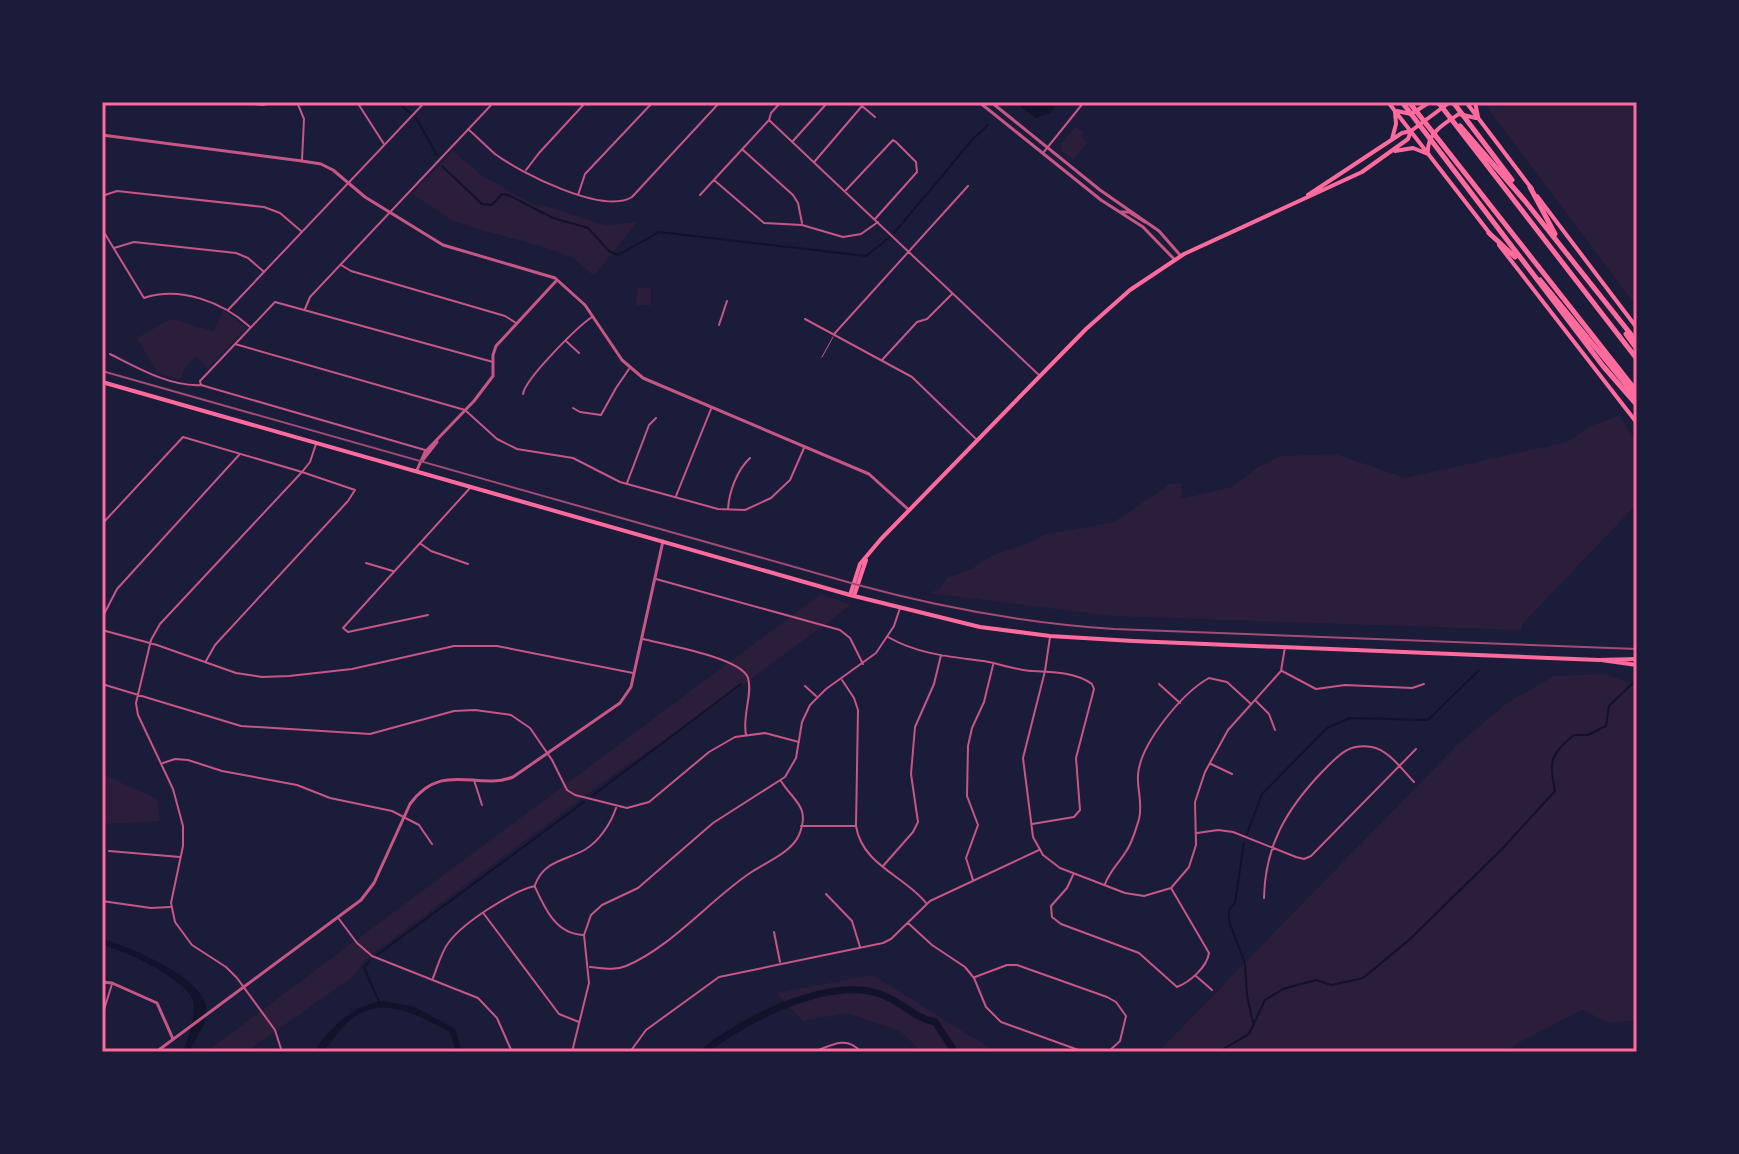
<svg xmlns="http://www.w3.org/2000/svg" width="1739" height="1154" font-family="'Source Sans 3',sans-serif">
	<style>
		.green { fill: #2a1e3b }
		.water { fill: #12122b }
		.lines { fill: none; stroke-linecap: round; stroke-linejoin: round }
		.stream { stroke: #12122b; stroke-width: 2 }
		.river { stroke: #12122b; stroke-width: 7 }
		.service { stroke: #c65784; stroke-width: 1 }
		.minor { stroke: #c65784; stroke-width: 2 }
		.tertiary { stroke: #c65784; stroke-width: 3 }
		.secondary { stroke: #ff6b9d; stroke-width: 4 }
		.motorway { stroke: #ff6b9d; stroke-width: 5 }
		.rail { stroke: #a44b75; stroke-width: 2 }
		.neatline { fill: none; stroke: #ff6b9d; stroke-width: 3 }
	</style>
	<rect width="100%" height="100%" fill="#1b1b3a"/>
	<path class="green" d="M1486,102H1637V307L1488,109Z
		M1075,126L1084,133L1081,137L1088,142L1073,160L1062,151L1061,144Z
		M453,151L481,175L536,206L543,205L605,225L637,222L594,276L573,258L547,248L467,226L450,219L412,194Z
		M637,288H651V305H636Z
		M223,310L246,328L208,368L196,357L185,367L181,380L157,372L137,338L171,319L214,331Z
		M1619,416L1637,442V504L1522,624V630L1111,616L929,593L940,589L947,578L973,568L990,556L1032,542L1044,535L1114,522L1170,484L1182,483L1181,499L1232,487L1258,467L1280,456L1336,454L1405,478L1567,442L1593,425Z
		M821,594L851,605L709,710L616,773L366,959L351,978L246,1052H206Z
		M1605,674L1632,684L1637,691V1020L1610,1023L1582,1010L1518,1043L1507,1052H1158L1458,744L1506,704L1554,676Z
		M102,774L157,799L160,821L102,824Z
		M873,975L996,1052H922L901,1032L848,1013L803,1021L777,993Z"/>
	<path class="water" d="M1014,102H1059L1050,113L1036,118Z
		M102,939C128,946 201,976 206,1006C209,1026 196,1035 189,1052H182C188,1041 198,1010 192,998C180,976 126,951 102,945Z
		M384,1001L415,1007L455,1029L462,1052H456L450,1032C418,1015 379,992 347,1023C338,1031 331,1043 323,1052H314C329,1027 355,1004 384,1001Z"/>
	<g class="lines">
		<path class="stream" d="M398,102L410,113
			M1006,103L1008,102
			M416,118L437,155
			M442,166L482,204L492,205L502,194L508,195L553,218L588,228L609,251L618,255L659,232L866,256L890,237
			M894,233L973,139L988,125
			M592,796L741,684
			M1247,834L1262,794L1327,728L1350,718L1428,720L1479,670
			M102,839L105,846
			M1244,842L1235,903L1229,910V921L1245,963L1247,996L1253,1022
			M377,955L584,802
			M370,961L364,967L379,1002
			M1218,1052L1249,1034L1265,1000L1283,989L1316,980L1331,985L1363,978L1409,940L1502,849L1555,791C1549,760 1550,755 1574,735H1588L1606,726L1609,706L1637,679"/>
		<path class="river" d="M703,1052C743,1020 828,976 880,994C901,1001 914,1018 935,1022L955,1052"/>
		<path class="service" d="M822,357L833,337"/>
		<path class="minor" d="M236,102L263,105L275,102
			M297,102L304,119L302,160
			M357,102L384,144
			M769,120L1039,375
			M468,129C477,137 486,146 495,154C521,173 603,215 632,197L720,102
			M793,141L828,102
			M743,150L793,195L798,203L802,223
			M1043,153L1084,102
			M815,161L862,106L875,117
			M526,170L539,153L586,102
			M714,180L764,223L802,225L843,237L861,234L878,222
			M846,190L893,140L896,142L916,162L917,172L875,219
			M578,195L585,174L653,102
			M700,195L769,120L771,113L781,102
			M102,196L117,191L264,207L280,213L301,231
			M102,229L144,298C180,286 223,302 250,327
			M114,248L134,242L236,253L248,258L263,271
			M341,265L351,271L505,316L516,323
			M305,309L310,297L494,102
			M228,310L425,102
			M805,319L912,377L976,439
			M719,325L727,301
			M835,333L968,186
			M566,341L579,353
			M235,344L465,410L497,439L517,449L573,458L620,482L718,509L745,510L771,498L790,480L804,448
			M110,354C136,367 170,387 201,385L425,450
			M882,360L917,322L927,319L952,294
			M201,385L200,381L275,302L493,362
			M523,394C525,379 577,327 592,317
			M573,408L580,412L601,415L616,388L629,369
			M627,483L649,425L656,418
			M676,496L711,409
			M728,509C729,492 737,470 750,458
			M102,524L183,437L302,472L355,490L348,501L215,645L206,661
			M421,544L431,551L468,564
			M366,563L393,571
			M656,579L840,630L850,638L863,664
			M428,615L348,632L343,628L470,488
			M102,618L117,589L239,455
			M102,630L157,645L236,673L262,677L289,676L352,669L454,646H497L633,673
			M888,637C917,654 951,657 984,661C1000,664 1016,670 1032,671C1052,672 1075,672 1092,684L1094,689L1076,758L1080,810L1074,817L1032,824
			M1050,637L1045,671L1023,758L1033,837L1043,855L1060,868L1125,893L1144,896L1171,888L1189,867L1196,845L1195,802L1205,772L1228,730L1281,671L1285,647
			M643,639C663,644 742,658 748,678C753,694 742,715 746,735
			M1282,671L1316,689L1345,685L1412,688L1424,684
			M842,680L854,698L858,710L856,826C862,865 905,876 926,903
			M102,684L241,726L370,734L454,711L475,710L511,715L530,728L552,760L567,790L575,795L627,808L649,802L709,752L735,737L765,733L799,742
			M1159,684L1180,703
			M805,686L816,696
			M1256,701L1269,714L1275,730
			M163,763L175,759L188,760L222,771L297,785L330,798L392,811L419,825L432,844
			M1211,764L1232,774
			M474,780L482,805
			M801,826H855
			M1197,833L1218,830L1233,832L1296,857L1304,859L1311,856L1416,749
			M109,851L180,857
			M883,866L913,832L918,822L911,774L915,727L934,684L941,655
			M1073,875L1067,888L1051,906L1052,917L1061,924L1139,953L1177,987C1190,982 1207,967 1209,953L1171,888
			M973,880L966,858L978,825L967,796L968,746L972,728L984,702L993,665
			M1105,884C1110,871 1118,864 1125,853C1132,844 1136,829 1139,819C1143,804 1137,790 1138,775C1140,744 1182,693 1209,678L1227,682L1251,704
			M535,885C544,860 566,861 586,849C600,840 611,823 616,808
			M535,887C545,909 556,934 583,935
			M826,894L852,921L860,947
			M1264,898C1265,846 1286,810 1321,773C1338,756 1347,743 1372,747C1389,750 1403,771 1414,782
			M102,901L151,908L170,907
			M484,914L559,1014L579,1022
			M339,919L357,943L372,956L478,998L497,1018L512,1052
			M908,923L932,945L965,967L974,978L986,1007L1001,1022L1084,1052
			M774,932L780,962
			M590,967C602,968 614,971 626,966C670,948 710,900 750,873C766,862 791,853 799,835C811,806 793,801 781,781
			M1196,976L1212,990
			M975,977L1007,965H1017L1107,997L1116,1002L1126,1016L1120,1041L1108,1052
			M433,978C438,966 441,952 449,942C463,923 512,891 535,886
			M102,1016L112,984
			M282,1052L275,1030L237,978L226,967L192,945L175,922L171,903L183,846V826L173,789L138,715L136,703L151,640L160,624L302,472L310,462L316,444
			M572,1052L589,983L584,935L591,915L602,905L638,888L713,823L785,777L796,758L802,722L810,705L826,689L876,653L894,626L900,608
			M630,1052L646,1030L719,977L883,943L891,939L930,901L1039,850
			M814,1052C831,1045 847,1035 861,1052"/>
		<path class="tertiary" d="M979,102L1101,200L1143,227L1174,259
			M991,102L1100,190L1159,231L1180,255
			M102,135L302,161L321,164L333,170L365,197L443,245L555,278L585,305L622,360L643,378L869,474L909,510
			M1120,212H1129L1145,222
			M422,461L437,442
			M417,470L425,452L474,401L493,376V355L496,346L557,280
			M102,982L112,983L157,1003L173,1039
			M156,1052L361,900L374,883L410,804C442,760 477,791 513,777L620,703L631,687L663,541"/>
		<path class="secondary" d="M1388,102L1491,235
			M1466,102L1532,189
			M1475,102L1478,117
			M1397,111L1411,114L1430,102
			M1392,139L1396,124L1395,112
			M1395,151L1413,148L1428,154C1426,134 1443,124 1459,114L1476,118
			M1308,195L1402,133L1411,131L1450,102
			M1537,196L1637,328
			M1499,245L1637,423
			M102,382L850,595L980,627L1050,636L1133,641L1599,660L1637,659
			M850,595L860,564L881,539L1086,329L1130,290L1184,254L1362,172L1408,139L1411,131
			M854,596L866,560
			M1601,660L1637,665"/>
		<path class="motorway" d="M1402,102L1603,366L1637,405
			M1409,102L1637,392
			M1438,102L1637,359
			M1453,102L1512,180
			M1460,126L1525,201L1637,342
			M1530,187L1555,234
			M1489,233L1515,257
			M1540,280L1637,398
			M1626,334L1637,349"/>
		<path class="rail" d="M102,371L858,585C942,608 1026,623 1114,629L1637,649"/>
	</g>
	<rect width="1739" height="1154" fill="none" stroke="#1b1b3a" stroke-width="208"/>
	<rect x="104" y="104" width="1531" height="946" class="neatline"/>
</svg>
